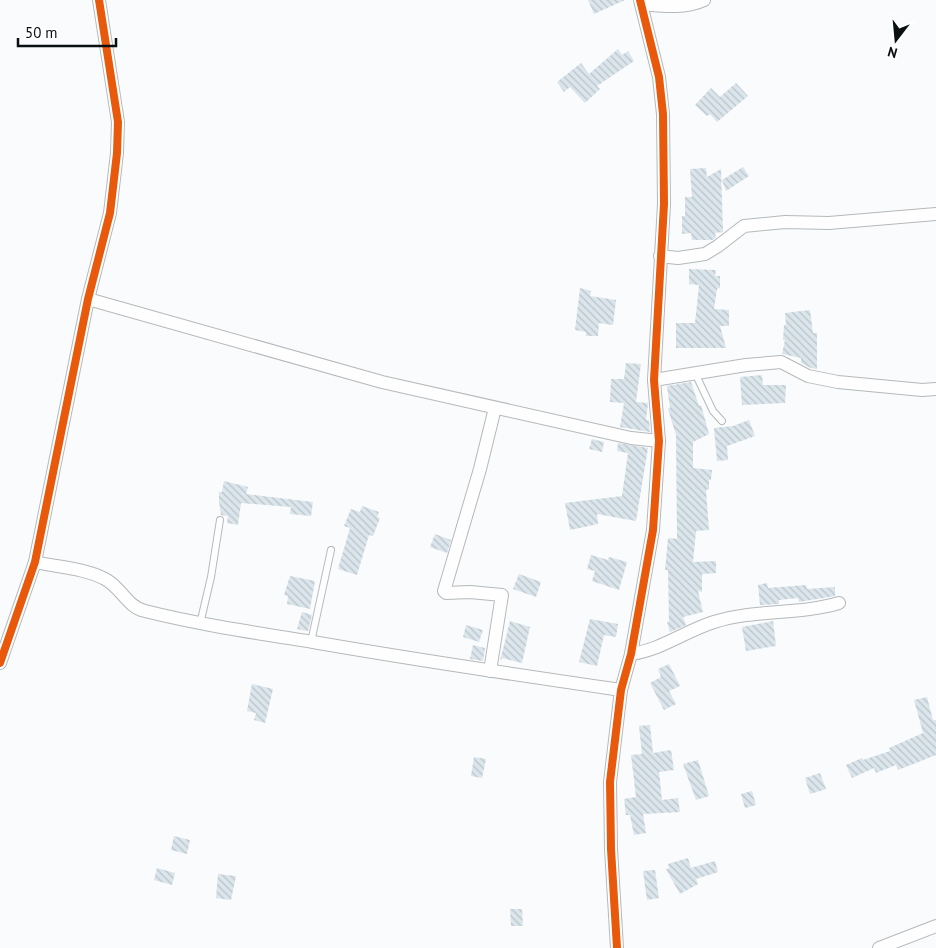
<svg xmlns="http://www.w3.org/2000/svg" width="936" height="948" font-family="'PT Sans',sans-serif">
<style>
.building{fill:url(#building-back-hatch)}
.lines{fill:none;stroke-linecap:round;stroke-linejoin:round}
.lane-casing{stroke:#b5b9bb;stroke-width:8}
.street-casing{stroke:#b5b9bb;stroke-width:14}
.lane{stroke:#fefeff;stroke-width:6}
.street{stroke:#fefeff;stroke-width:12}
.cycleway-casing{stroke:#fff;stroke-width:11}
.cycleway{stroke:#e8590c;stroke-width:8}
</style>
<defs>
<pattern id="building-back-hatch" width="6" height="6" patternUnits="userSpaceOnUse" patternTransform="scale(1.25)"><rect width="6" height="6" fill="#dbe5ec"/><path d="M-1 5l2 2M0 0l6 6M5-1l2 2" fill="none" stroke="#bbc3c9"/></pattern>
</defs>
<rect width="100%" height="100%" fill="#f9fbfc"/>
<g class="building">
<polygon points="588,0 625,0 594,14"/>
<polygon points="618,49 622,55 628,51 634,61 597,86 600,89 585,103 570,87 564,92 557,82 581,63 589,74"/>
<polygon points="736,83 748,96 717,122 710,114 707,116 695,105 711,88 720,97"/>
<polygon points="743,167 749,176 726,191 722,180"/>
<polygon points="706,168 707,177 721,169 723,232 715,233 716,238 712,240 692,240 691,233 682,234 682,216 685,216 685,197 692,197 690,169"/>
<polygon points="689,269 716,270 715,276 720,276 720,288 717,289 714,309 729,310 729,326 720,326 726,348 676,348 676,323 695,323 699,285 689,284"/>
<polygon points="580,288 591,291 590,296 616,300 613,325 599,323 598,336 586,336 586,332 575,330"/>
<polygon points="810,310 813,333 817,333 817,369 811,368 801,363 801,358 782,354 785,340 783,340 784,325 786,325 785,313"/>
<polygon points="626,363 641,364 636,402 648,403 646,420 649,420 650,432 620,427 624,403 610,402 611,379 624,379"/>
<polygon points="762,375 763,385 786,385 785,403 742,405 740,377"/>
<polygon points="691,382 699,406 701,405 709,434 693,442 693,468 712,470 711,480 709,480 709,489 706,490 709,530 696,531 693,562 716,561 716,573 702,574 702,592 698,591 703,612 683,617 686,625 670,632 667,622 669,622 668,570 665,570 668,538 677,539 676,435 668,409 670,408 667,386"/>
<polygon points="749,420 755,436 727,446 728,460 717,461 714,428 733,426"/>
<polygon points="592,439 604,442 602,452 589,449"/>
<polygon points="618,443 648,448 636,521 597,514 598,524 570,530 565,503 622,496 628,453 617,451"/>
<polygon points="224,481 248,487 246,494 313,502 311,516 290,514 291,507 241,503 238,525 227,523 228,516 221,515 219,502 219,492 222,492"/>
<polygon points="362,506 379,512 377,517 380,518 373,536 369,535 357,575 338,569 350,528 344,526 351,509 360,512"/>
<polygon points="435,534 451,540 447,553 430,547"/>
<polygon points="591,555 608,560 609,557 627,562 619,590 592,581 595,571 587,569"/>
<polygon points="519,574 541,582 536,597 513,589"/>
<polygon points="290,576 315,581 310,609 287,604 288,596 284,595"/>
<polygon points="767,583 768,588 806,585 807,589 835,587 835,596 799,602 798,598 779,600 779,604 760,605 758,585"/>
<polygon points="302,612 312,615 308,631 297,629"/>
<polygon points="590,619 618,624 616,637 604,635 597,666 579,662"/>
<polygon points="510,621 530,627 522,663 502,658 500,661"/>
<polygon points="773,621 776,646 746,651 742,627"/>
<polygon points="466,625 483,630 479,642 463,637"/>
<polygon points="473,645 485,648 483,661 470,659"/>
<polygon points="669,664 680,686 669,691 676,704 664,710 650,683 661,677 658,669"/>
<polygon points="252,684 273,689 265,723 254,720 256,713 247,711"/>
<polygon points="927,697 933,720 936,720 936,755 898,770 896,765 876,773 874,768 852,778 846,765 862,758 863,760 890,751 889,748 923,733 914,700"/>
<polygon points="650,725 653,753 671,750 674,770 659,772 662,800 678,798 680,812 643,814 646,833 634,835 630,815 626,815 624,799 636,797 631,755 642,754 639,726"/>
<polygon points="474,757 486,759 482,778 471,776"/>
<polygon points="698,760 709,796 696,800 683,764"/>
<polygon points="820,773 826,789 810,794 805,778"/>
<polygon points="752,791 756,805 745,808 741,794"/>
<polygon points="174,836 190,840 187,854 171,850"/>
<polygon points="688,858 691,868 715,861 718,872 696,879 698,884 680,894 666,869 669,869 668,864"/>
<polygon points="157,868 175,873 172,885 154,880"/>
<polygon points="655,870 659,898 647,900 643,871"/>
<polygon points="218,874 236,876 231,900 216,898"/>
<polygon points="510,909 522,909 523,926 511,926"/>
</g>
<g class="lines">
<defs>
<g id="lane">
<polyline points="695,373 713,411 722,421"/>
<polyline points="200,624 211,577 220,520"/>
<polyline points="311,642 331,550"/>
</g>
<g id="street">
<path d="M641,4C663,6 684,9 704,0"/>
<polyline points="660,256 678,258 705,254 718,246 744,226 785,222 829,223 936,214"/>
<polyline points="88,299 382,382 631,438 659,441"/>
<polyline points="654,380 746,365 781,362 808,376 838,382 922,390 936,389"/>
<path d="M35,562C57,567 84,568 105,579C121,587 127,607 145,611C201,625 257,633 313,642C416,660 518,675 621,690"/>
<path d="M631,654C661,650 685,631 714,622C755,609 799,615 839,603"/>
<polyline points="0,663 35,562 88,299 110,213 117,153 118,122 99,0"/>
<polyline points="490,671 502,595 470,592 446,593 444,591 480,469 495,408"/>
<polyline points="617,948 611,849 610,782 621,690 631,654 653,530 659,441 654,380 664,204 663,114 659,77 640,0"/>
<polyline points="879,948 936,926"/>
</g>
</defs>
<use href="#lane" class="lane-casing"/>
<use href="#street" class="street-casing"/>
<use href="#lane" class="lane"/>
<use href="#street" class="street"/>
<defs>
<g id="cycleway">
<polyline points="0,663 35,562 88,299 110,213 117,153 118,122 99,0"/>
<polyline points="617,948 611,849 610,782 621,690 631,654 653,530 659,441 654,380 664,204 663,114 659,77 640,0"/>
</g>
</defs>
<use href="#cycleway" class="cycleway-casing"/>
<use href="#cycleway" class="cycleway"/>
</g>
<g transform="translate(896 40) rotate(196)" stroke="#ffffff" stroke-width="4" paint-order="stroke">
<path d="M0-4L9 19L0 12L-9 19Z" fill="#0a0f12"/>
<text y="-8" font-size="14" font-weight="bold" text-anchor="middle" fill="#0a0f12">N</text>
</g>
<path d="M18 38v8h98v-8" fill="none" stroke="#0a0f12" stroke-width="2.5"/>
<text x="25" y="38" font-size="15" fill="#0a0f12" stroke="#ffffff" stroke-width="4" paint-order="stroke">50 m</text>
</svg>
